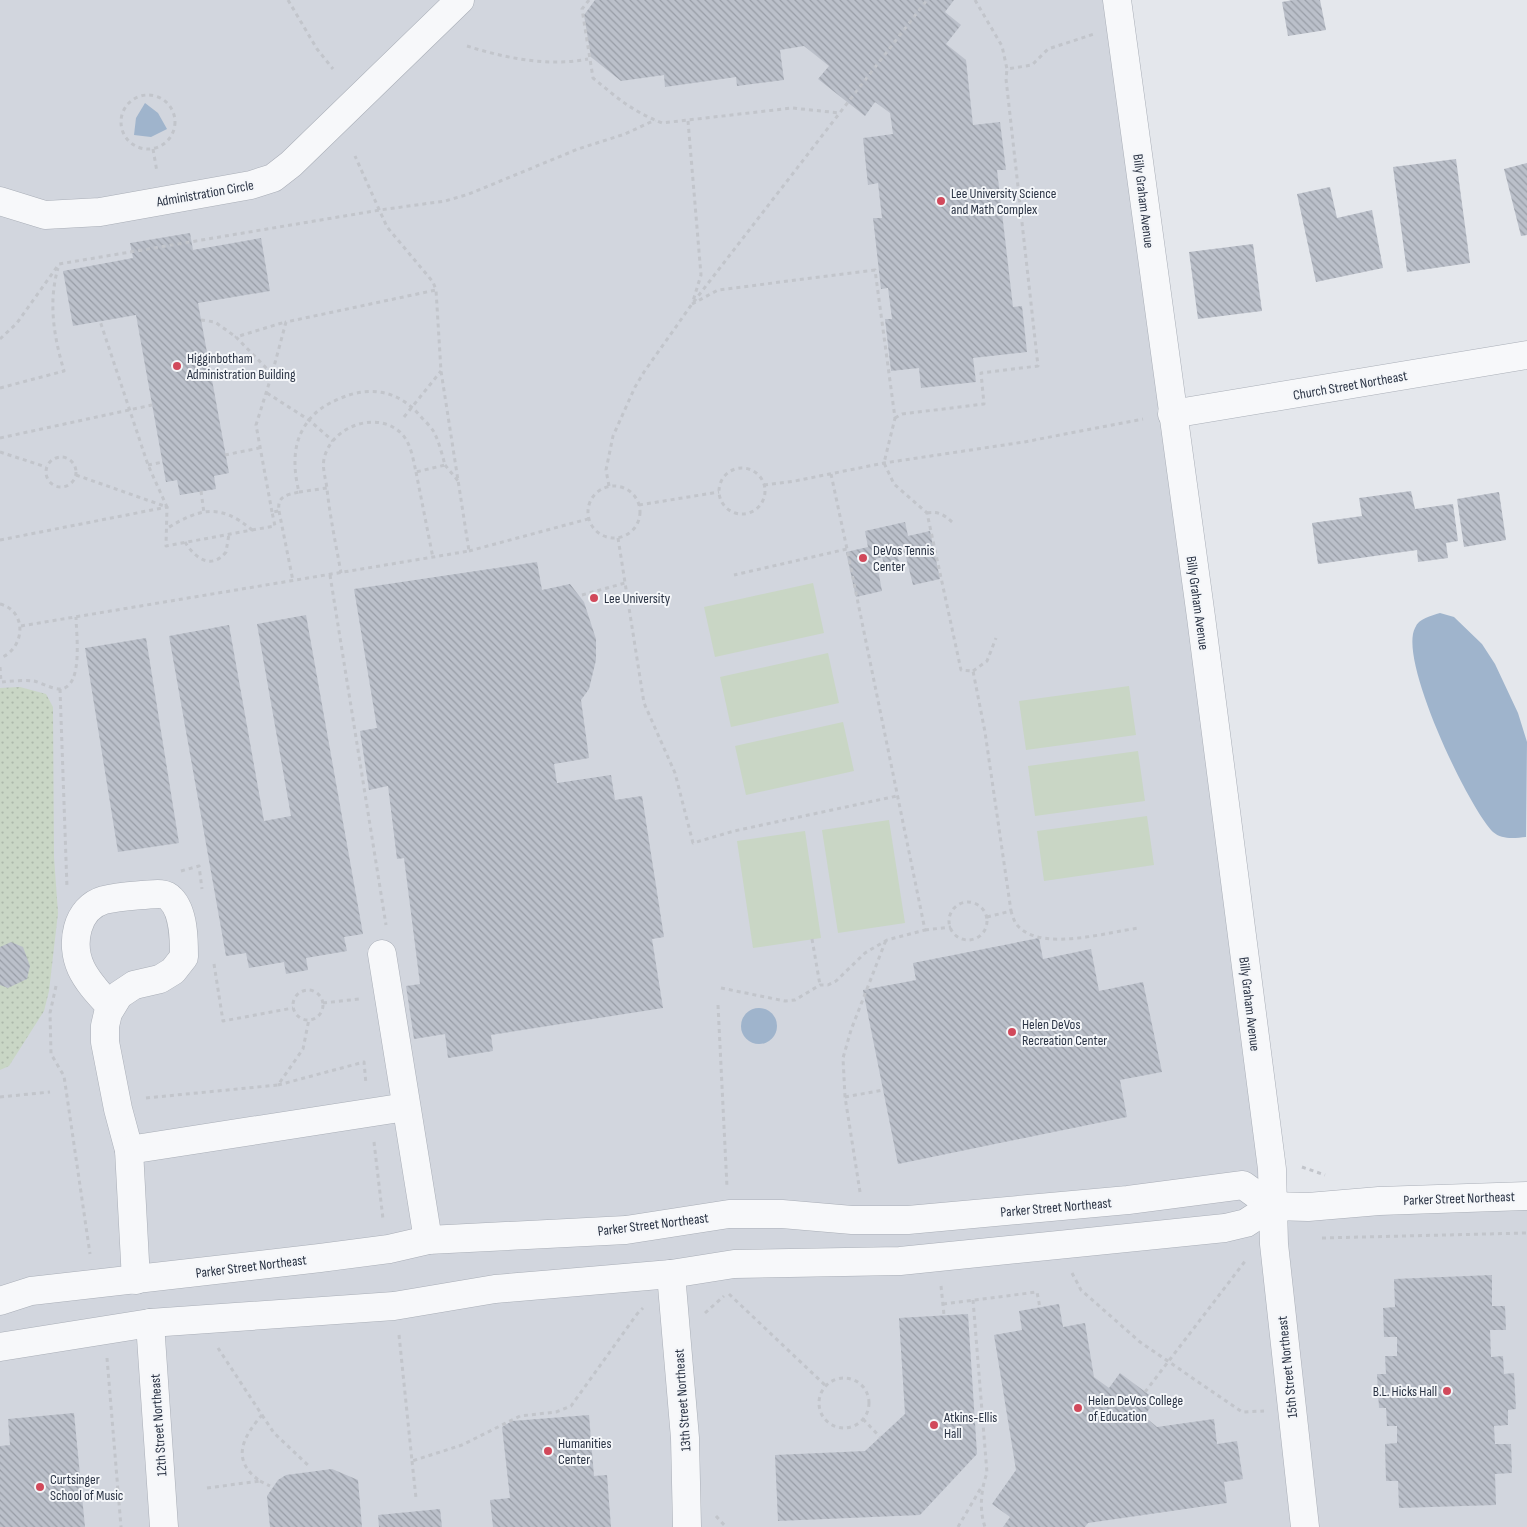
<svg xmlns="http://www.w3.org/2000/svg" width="1527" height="1527" font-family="'Sofia Sans Condensed',sans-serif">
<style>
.built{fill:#d2d6de}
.park{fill:url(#park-dots)}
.pitch{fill:#c9d6c5}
.water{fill:#9fb4cc}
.building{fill:url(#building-back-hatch)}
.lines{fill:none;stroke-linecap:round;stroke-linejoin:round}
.minor-casing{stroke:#a9aeb7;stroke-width:29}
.path{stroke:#c2c5cb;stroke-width:3;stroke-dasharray:4 4;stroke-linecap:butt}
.minor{stroke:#f7f8fa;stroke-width:28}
.poi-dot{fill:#d1495b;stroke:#f4f6f9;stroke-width:2}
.labels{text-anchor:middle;stroke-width:4;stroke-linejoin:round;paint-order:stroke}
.street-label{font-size:14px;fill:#2b3445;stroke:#f4f6f9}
.poi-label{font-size:14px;fill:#2b3445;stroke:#f4f6f9;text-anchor:start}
</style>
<defs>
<pattern id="park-dots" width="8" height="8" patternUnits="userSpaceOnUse" patternTransform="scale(1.25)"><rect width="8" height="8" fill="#c9d6c5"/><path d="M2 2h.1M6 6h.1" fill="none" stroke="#adb8ab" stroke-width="1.8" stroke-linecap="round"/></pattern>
<pattern id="building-back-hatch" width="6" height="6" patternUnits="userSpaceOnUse" patternTransform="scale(1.25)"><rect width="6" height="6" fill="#bbc0ca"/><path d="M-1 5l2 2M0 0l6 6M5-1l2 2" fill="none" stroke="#989da6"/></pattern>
</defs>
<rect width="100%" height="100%" fill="#e4e7ec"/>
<polygon class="built" points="0,0 1104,0 1272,1206 1527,1196 1527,1527 0,1527"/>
<polygon class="park" points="20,687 46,694 53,707 54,857 58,913 49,991 44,1011 9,1066 0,1070 0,688"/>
<g class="pitch">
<polygon points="813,583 824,633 715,657 704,607"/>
<polygon points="828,653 839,703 731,727 720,677"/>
<polygon points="1129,686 1136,735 1026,750 1019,701"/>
<polygon points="843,722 854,771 746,795 735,746"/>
<polygon points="1138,751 1145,801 1035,816 1028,766"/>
<polygon points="1147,816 1154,865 1044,881 1037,831"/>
<polygon points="889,820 905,923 838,933 822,830"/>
<polygon points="805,831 821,938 753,948 737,841"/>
</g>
<g class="water">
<polygon points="145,103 158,113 167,129 151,137 134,135 136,118"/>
<path d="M1440,613L1454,617L1482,644L1495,664L1518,713L1527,742L1526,837C1515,838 1502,840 1493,832C1468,807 1398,660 1415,628C1419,618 1431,616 1440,613Z"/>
<circle cx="759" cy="1026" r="18"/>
</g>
<g class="building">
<polygon points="595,0 954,0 945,12 961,25 946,44 966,60 973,125 1000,122 1006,170 997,170 1013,307 1022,306 1027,352 973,358 976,382 921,388 919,368 891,371 885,319 892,319 888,288 881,289 873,218 882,218 878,183 868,185 863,138 893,134 890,113 875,102 865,116 818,79 829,66 804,46 780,50 784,80 737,86 736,77 665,87 664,75 621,81 591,57 584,15"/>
<polygon points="1293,0 1320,0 1326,30 1288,36 1282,2"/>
<polygon points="1456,159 1470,263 1407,272 1393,167"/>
<polygon points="1527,163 1527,235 1521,236 1504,169"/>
<polygon points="1330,187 1337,218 1372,210 1383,268 1316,282 1297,194"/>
<polygon points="190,233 193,250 261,238 270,291 198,303 229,473 214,476 216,489 180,495 177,480 166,482 136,315 73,326 63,271 133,258 130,243"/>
<polygon points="1253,244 1262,311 1198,319 1189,252"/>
<polygon points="1411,491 1415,509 1453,504 1458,541 1446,543 1448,558 1418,562 1417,550 1318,564 1312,523 1362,516 1359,498"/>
<polygon points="1499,492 1506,540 1464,547 1457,499"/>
<polygon points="905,522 908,536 930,531 940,579 913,585 905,553 897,554 899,561 884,564 882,557 876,559 882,591 856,597 846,552 868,547 865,531"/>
<polygon points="537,562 542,590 570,584 584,602 596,639 596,660 589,689 581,700 589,758 554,764 557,783 611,775 615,800 642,796 664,937 652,939 663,1008 491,1035 493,1051 448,1058 445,1034 414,1039 406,986 420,984 404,858 397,859 388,786 369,790 360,731 377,728 354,589"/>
<polygon points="306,615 363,934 344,937 347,951 306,958 308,970 286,974 284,962 249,968 246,953 226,956 169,636 229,625 264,821 291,816 257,624"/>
<polygon points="146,638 179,843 118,852 85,648"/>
<polygon points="1039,938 1043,959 1091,949 1099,991 1143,982 1162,1072 1120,1080 1127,1117 898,1164 863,990 916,980 913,963"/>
<polygon points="11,942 23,947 30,966 27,979 8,988 0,985 0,947"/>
<polygon points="1492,1275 1492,1306 1505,1306 1506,1330 1490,1330 1491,1357 1503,1356 1504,1374 1514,1373 1516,1409 1508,1410 1508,1425 1494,1426 1495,1444 1511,1444 1512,1473 1495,1474 1496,1505 1399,1508 1398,1481 1386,1481 1385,1444 1397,1443 1397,1426 1387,1426 1386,1408 1379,1408 1377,1374 1386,1374 1385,1356 1397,1356 1397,1337 1384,1337 1383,1308 1395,1307 1394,1279"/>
<polygon points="1059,1304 1063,1327 1085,1323 1094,1377 1109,1388 1120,1373 1156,1400 1144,1416 1157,1427 1214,1419 1217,1444 1237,1441 1243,1479 1224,1482 1227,1503 1088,1523 1085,1527 1003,1527 1010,1517 992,1504 1016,1470 994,1335 1022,1330 1019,1311"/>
<polygon points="968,1314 977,1454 920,1515 778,1521 775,1455 865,1451 905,1414 899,1318"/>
<polygon points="74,1413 85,1527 0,1527 0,1446 10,1445 8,1419"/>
<polygon points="589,1415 594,1476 607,1475 611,1527 493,1527 490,1500 510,1498 502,1427 512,1421"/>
<polygon points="332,1469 358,1480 362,1527 270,1527 267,1496 278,1480 286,1475"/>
<polygon points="440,1509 442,1527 379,1527 378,1515"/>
</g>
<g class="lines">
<defs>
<g id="minor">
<polyline points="1117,0 1201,617 1272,1169 1274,1244 1305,1527"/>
<polyline points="0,201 45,215 100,212 251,185 273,178 291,164 460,0"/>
<polyline points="1172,414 1527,355"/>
<polyline points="382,954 428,1240"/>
<path d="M111,1007C100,995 88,983 81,968C70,944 76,908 104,900C116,897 130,896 142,895C151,895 164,891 171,899C184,912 184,940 184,957L173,971L160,979L134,985L119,995L108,1013L105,1026V1042L118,1109L129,1150L136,1280"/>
<polyline points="129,1150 406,1107"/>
<polyline points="671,1274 685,1438 687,1527"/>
<polyline points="0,1301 31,1291 320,1258 389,1249 428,1240 626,1230 729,1214 782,1214 852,1220 908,1220 1128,1200 1243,1185 1272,1206 1308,1207 1379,1201 1527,1196"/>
<polyline points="150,1323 164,1527"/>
<polyline points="0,1347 150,1323 394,1306 495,1289 671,1274 734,1264 900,1261 1225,1228 1246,1223 1272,1206"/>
</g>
</defs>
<use href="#minor" class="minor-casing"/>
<g class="path">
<polyline points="288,0 317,49 333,69"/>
<path d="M589,0L582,9L593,78C619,99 630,110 662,123L792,108L840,113"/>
<polyline points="975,0 1002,46 1007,69 1032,65 1048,49 1094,34"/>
<path d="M467,46C505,58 548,67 588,59"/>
<circle cx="148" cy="122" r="27"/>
<polyline points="688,121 701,275 693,301"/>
<polyline points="153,149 157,172"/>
<polyline points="692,304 718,290 875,270 895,418 884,463 894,484 927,513 961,670 973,671 985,732 1011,911"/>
<polyline points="201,320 215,322 236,337"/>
<polyline points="0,339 17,323 59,264 380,210 445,201 469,194 578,149 625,134 655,120"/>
<polyline points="272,374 236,337 285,322"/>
<path d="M0,388L64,371C54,337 48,303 58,268"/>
<polyline points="267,393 309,420 333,441"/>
<polyline points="404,417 441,371"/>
<polyline points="895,418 902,414 984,404 981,373 1038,366 1006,79 1007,69"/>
<polyline points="0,438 152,405"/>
<polyline points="0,452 46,467"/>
<polyline points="225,455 259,448"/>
<circle cx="61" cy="472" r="15"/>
<polyline points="148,465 163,462"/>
<polyline points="445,465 459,482"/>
<circle cx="742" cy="491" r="23"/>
<polyline points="416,472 433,558"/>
<polyline points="831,474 847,549"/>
<polyline points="76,475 167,507 148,465 100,321"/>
<polyline points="764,485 795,481 884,463 1024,442 1143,419"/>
<polyline points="609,486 606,470 613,436 635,387 644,372 692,304 927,0"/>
<circle cx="614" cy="512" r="26"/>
<polyline points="201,491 204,513"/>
<polyline points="299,492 327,488"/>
<polyline points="639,505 719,492"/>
<polyline points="279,511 293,581"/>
<polyline points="272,512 256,425 272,374 286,322 436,290 433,282 387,227 355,156"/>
<path d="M927,513C939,511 944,515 952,522"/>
<path d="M252,530L275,526L272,512L279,511C277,496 286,495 299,492C294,472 292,448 303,429C312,413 324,405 341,398C372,385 400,391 422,418C426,422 431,427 434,432C439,442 442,454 445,465L416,472C413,459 411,443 401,433C377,410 331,426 324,459C322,469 326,479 327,489C330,517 336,545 341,573"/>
<polyline points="618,538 644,703 675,773 693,843 734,831 897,796"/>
<path d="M0,540L167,507L166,546L252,530C220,503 200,508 166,529"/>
<path d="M185,542C194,557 211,571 226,552L229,534"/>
<polyline points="469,551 588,519"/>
<polyline points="330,575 386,925"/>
<polyline points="582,595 625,583"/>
<path d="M0,604C28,611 25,649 0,658"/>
<polyline points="21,626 469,551 441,371 436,290"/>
<polyline points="0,667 1,682"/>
<polyline points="973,671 987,661 996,638"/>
<path d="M2,682C12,681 24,680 34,681C42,683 52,689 60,689C84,688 76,632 76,617"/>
<polyline points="60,689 67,888"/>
<polyline points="181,871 199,866 202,889"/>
<circle cx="968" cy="921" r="19"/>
<path d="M987,917L1011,911C1013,918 1015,924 1020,928C1045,951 1108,932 1139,928"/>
<polyline points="925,930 951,927"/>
<polyline points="812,939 820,985"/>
<polyline points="214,964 223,1021 293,1008"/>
<polyline points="56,986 50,1013 51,1054 64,1076 90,1254"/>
<polyline points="721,988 785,1001 795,1000 820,985 828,985 836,981 865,953 887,940 925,930 847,549 734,575"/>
<circle cx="308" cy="1005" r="15"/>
<polyline points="323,1003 359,999"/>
<polyline points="718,1005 727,1187"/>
<polyline points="278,1085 364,1062 366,1084"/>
<polyline points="0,1097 50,1092"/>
<polyline points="845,1097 883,1090"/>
<polyline points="146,1098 278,1085 303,1049 309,1019"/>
<polyline points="374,1142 383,1219"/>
<polyline points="1302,1167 1325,1175"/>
<polyline points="860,1192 845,1097 843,1058 851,1030 886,940"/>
<polyline points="1322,1238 1527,1233"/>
<polyline points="1072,1273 1081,1290 1140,1342 1242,1412 1264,1411"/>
<polyline points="941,1286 944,1315"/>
<polyline points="729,1294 826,1386"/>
<path d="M973,1300L987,1473C981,1489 979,1510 985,1527"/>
<polyline points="943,1304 1037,1292 1040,1308"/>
<polyline points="705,1313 724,1296"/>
<polyline points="399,1335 412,1461 462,1445 520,1416 556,1412 571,1406 637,1314 643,1308"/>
<polyline points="107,1358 121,1527"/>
<circle cx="844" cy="1403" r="25"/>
<polyline points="1145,1392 1246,1260"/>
<polyline points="262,1415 274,1433 309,1466"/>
<polyline points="863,1419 880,1437"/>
<polyline points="412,1461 416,1498"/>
<polyline points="260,1481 270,1486"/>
<path d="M207,1488L260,1481C230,1460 243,1437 262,1415L218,1348"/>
<polyline points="716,1516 726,1527"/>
<polyline points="958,1527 982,1486"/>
</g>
<use href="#minor" class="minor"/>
</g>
<g class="poi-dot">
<circle cx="941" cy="201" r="5"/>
<circle cx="177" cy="366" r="5"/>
<circle cx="863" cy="558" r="5"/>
<circle cx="594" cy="598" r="5"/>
<circle cx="1012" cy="1032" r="5"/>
<circle cx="1447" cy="1391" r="5"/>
<circle cx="1078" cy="1408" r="5"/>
<circle cx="934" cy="1425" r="5"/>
<circle cx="548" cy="1451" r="5"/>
<circle cx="40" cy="1487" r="5"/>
</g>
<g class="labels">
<g class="street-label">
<text transform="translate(205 193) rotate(-10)" y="5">Administration Circle</text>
<text transform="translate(1144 201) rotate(83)" y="5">Billy Graham Avenue</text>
<text transform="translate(1350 385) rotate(-10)" y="5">Church Street Northeast</text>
<text transform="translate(1198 603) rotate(82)" y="5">Billy Graham Avenue</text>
<text transform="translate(1250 1004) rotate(83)" y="5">Billy Graham Avenue</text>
<text transform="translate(1459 1198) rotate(-2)" y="5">Parker Street Northeast</text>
<text transform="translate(1056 1207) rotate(-5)" y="5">Parker Street Northeast</text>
<text transform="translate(653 1224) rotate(-7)" y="5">Parker Street Northeast</text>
<text transform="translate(251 1266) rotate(-7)" y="5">Parker Street Northeast</text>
<text transform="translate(1287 1367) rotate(-96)" y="5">15th Street Northeast</text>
<text transform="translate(682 1400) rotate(-94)" y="5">13th Street Northeast</text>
<text transform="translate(158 1425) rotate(-94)" y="5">12th Street Northeast</text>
</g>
<g class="poi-label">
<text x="951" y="198">Lee University Science<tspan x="951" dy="16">and Math Complex</tspan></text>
<text x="187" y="363">Higginbotham<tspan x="187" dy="16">Administration Building</tspan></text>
<text x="873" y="555">DeVos Tennis<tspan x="873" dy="16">Center</tspan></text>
<text x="604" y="603">Lee University</text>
<text x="1022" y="1029">Helen DeVos<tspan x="1022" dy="16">Recreation Center</tspan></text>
<text x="1437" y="1396" text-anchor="end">B.L. Hicks Hall</text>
<text x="1088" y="1405">Helen DeVos College<tspan x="1088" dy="16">of Education</tspan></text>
<text x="944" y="1422">Atkins-Ellis<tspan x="944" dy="16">Hall</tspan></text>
<text x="558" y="1448">Humanities<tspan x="558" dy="16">Center</tspan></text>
<text x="50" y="1484">Curtsinger<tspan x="50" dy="16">School of Music</tspan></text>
</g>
</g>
</svg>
